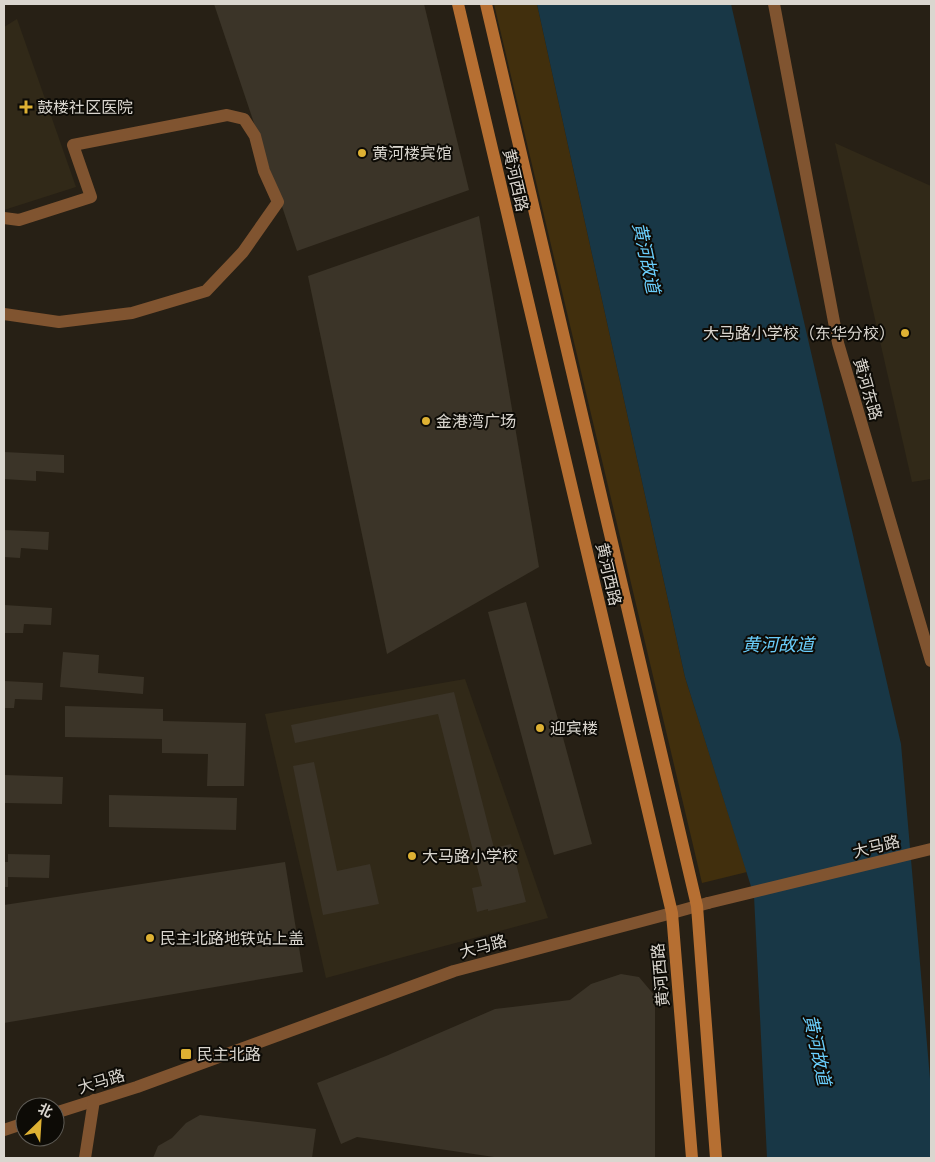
<svg xmlns="http://www.w3.org/2000/svg" width="935" height="1162" font-family="Arial,'Noto Sans SC',sans-serif">
<style>
.built{fill:#312918}
.green{fill:#412f0d}
.water{fill:#183746}
.building{fill:#3b3428}
.lines{fill:none;stroke-linecap:round;stroke-linejoin:round}
.minor{stroke:#805430;stroke-width:12}
.tertiary{stroke:#805430;stroke-width:12}
.secondary{stroke:#b66f32;stroke-width:12}
.poi-dot{fill:#deb133;stroke:#0d0b06;stroke-width:2}
.labels{text-anchor:middle;stroke-width:4;stroke-linejoin:round;paint-order:stroke}
.poi-label{font-size:16px;fill:#dad6cf;stroke:#0d0b06;text-anchor:start}
.street-label{font-size:16px;fill:#dad6cf;stroke:#0d0b06}
.water-label{font-size:18px;font-style:italic;fill:#6acefc;stroke:#0d0b06}
</style>
<rect width="100%" height="100%" fill="#272015"/>
<g class="built">
<polygon points="17,19 76,187 4,210 4,27"/>
<polygon points="835,143 931,186 931,479 912,482"/>
<polygon points="465,679 548,918 326,978 265,714"/>
</g>
<polygon class="green" points="494,4 537,4 685,677 747,872 702,883"/>
<polygon class="water" points="537,4 731,4 901,744 931,1090 931,1158 767,1158 754,896 685,677"/>
<g class="building">
<polygon points="214,4 424,4 469,190 297,251"/>
<polygon points="479,216 539,567 387,654 308,276"/>
<polygon points="4,452 64,455 64,473 36,471 36,481 4,479"/>
<polygon points="4,530 49,532 48,550 21,548 20,558 4,557"/>
<polygon points="526,602 592,844 554,855 488,612"/>
<polygon points="4,605 52,608 51,625 24,624 23,633 4,633"/>
<polygon points="63,652 99,655 98,673 144,677 143,694 60,687"/>
<polygon points="4,681 43,683 42,700 15,699 14,708 4,708"/>
<polygon points="454,692 494,848 511,844 526,902 488,911 488,909 477,912 472,888 482,886 438,714 295,743 291,725"/>
<polygon points="65,706 163,709 163,721 246,723 244,786 207,786 208,754 162,753 162,739 65,737"/>
<polygon points="314,762 337,871 370,864 379,904 323,915 293,766"/>
<polygon points="4,775 63,777 62,804 4,803"/>
<polygon points="109,795 237,798 236,830 109,827"/>
<polygon points="8,854 50,855 49,878 8,877 8,887 4,887 4,862 8,862"/>
<polygon points="285,862 303,972 4,1023 4,905"/>
<polygon points="621,974 639,977 655,996 655,1158 501,1158 357,1137 341,1144 317,1083 386,1056 495,1009 570,1000 591,984"/>
<polygon points="200,1115 316,1129 312,1158 153,1158 158,1146 172,1138 186,1123"/>
</g>
<g class="lines">
<g class="minor">
<polyline points="4,218 19,220 91,197 73,145 227,115 244,119 255,136 264,171 278,202 243,252 206,291 132,313 59,322 4,314"/>
<polyline points="708,903 931,849"/>
<polyline points="55,1113 137,1087 454,971 672,913"/>
<polyline points="4,1130 25,1123"/>
</g>
<g class="tertiary">
<polyline points="774,4 838,343 931,661"/>
<polyline points="672,913 708,903"/>
<polyline points="85,1158 94,1100"/>
</g>
<g class="secondary">
<polyline points="458,4 672,913 692,1158"/>
<polyline points="486,4 697,906 716,1158"/>
</g>
</g>
<g class="poi-dot">
<path d="M23.5 99.5h5v5h5v5h-5v5h-5v-5h-5v-5h5z"/>
<circle cx="362" cy="153" r="5"/>
<circle cx="905" cy="333" r="5"/>
<circle cx="426" cy="421" r="5"/>
<circle cx="540" cy="728" r="5"/>
<circle cx="412" cy="856" r="5"/>
<circle cx="150" cy="938" r="5"/>
<rect x="180" y="1048" width="12" height="12" rx="2.5"/>
</g>
<g class="labels">
<g class="poi-label">
<text x="37" y="113">鼓楼社区医院</text>
<text x="372" y="159">黄河楼宾馆</text>
<text x="895" y="339" text-anchor="end">大马路小学校（东华分校）</text>
<text x="436" y="427">金港湾广场</text>
<text x="550" y="734">迎宾楼</text>
<text x="422" y="862">大马路小学校</text>
<text x="160" y="944">民主北路地铁站上盖</text>
<text x="197" y="1060">民主北路</text>
</g>
<g class="street-label">
<text transform="translate(516 180) rotate(77)" y="6">黄河西路</text>
<text transform="translate(868 389) rotate(74)" y="6">黄河东路</text>
<text transform="translate(609 574) rotate(77)" y="6">黄河西路</text>
<text transform="translate(876 846) rotate(-14)" y="6">大马路</text>
<text transform="translate(483 946) rotate(-15)" y="6">大马路</text>
<text transform="translate(660 975) rotate(-95)" y="6">黄河西路</text>
<text transform="translate(101 1081) rotate(-17)" y="6">大马路</text>
</g>
<g class="water-label">
<text transform="translate(646 258) rotate(78)" y="6">黄河故道</text>
<text x="778" y="651">黄河故道</text>
<text transform="translate(817 1050) rotate(78)" y="6">黄河故道</text>
</g>
</g>
<rect width="935" height="1162" fill="none" stroke="#dad6cf" stroke-width="10"/>
<g transform="translate(40 1122) rotate(25)"><circle r="24" fill="#0d0b06" stroke="#5f5c56"/>
<path d="M0-4L9 19L0 12L-9 19Z" fill="#deb133"/>
<text y="-8" font-size="14" font-weight="bold" text-anchor="middle" fill="#dad6cf">北</text>
</g>
</svg>
